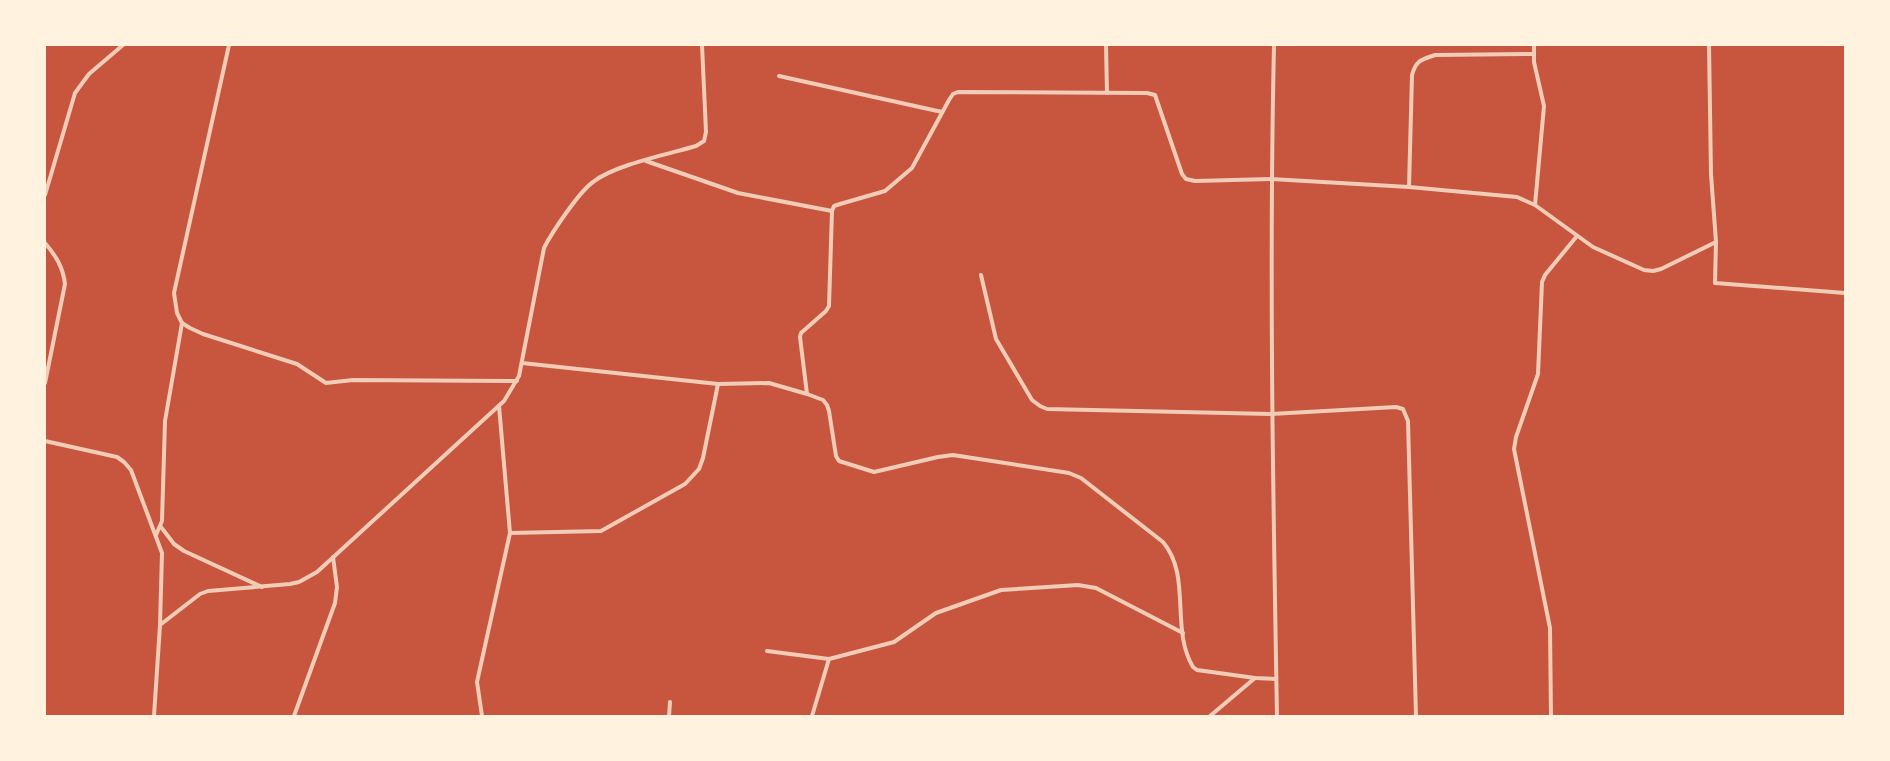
<svg xmlns="http://www.w3.org/2000/svg" width="1890" height="761" font-family="'Work Sans',sans-serif">
<style>
.lines{fill:none;stroke-linecap:round;stroke-linejoin:round}
.minor{stroke:#f1ccb7;stroke-width:4}
</style>
<rect width="100%" height="100%" fill="#c8553d"/>
<g class="lines">
<g class="minor">
<polyline points="229,45 174,293 177,313 182,323 190,328 203,334 297,364 326,383 353,380 517,381"/>
<polyline points="1106,45 1107,93"/>
<path d="M1274,45C1269,269 1273,492 1277,716"/>
<polyline points="1534,45 1534,62 1544,106 1535,205"/>
<polyline points="1709,45 1711,174 1716,242 1715,283 1845,293"/>
<polyline points="779,76 942,112"/>
<polyline points="646,161 738,193 832,211"/>
<path d="M1409,187L1412,75C1416,60 1421,60 1435,55L1533,54"/>
<polyline points="45,195 75,93 89,74 123,45"/>
<path d="M45,243C56,256 63,267 65,284L45,383"/>
<polyline points="981,275 996,339 1032,400 1040,406 1047,409 1271,414 1396,407 1403,409 1408,421 1416,716"/>
<polyline points="522,363 718,384"/>
<polyline points="807,394 800,337 801,333 826,311 829,306 832,211 834,206 840,204 885,191 912,168 949,100 953,94 958,92 1147,93 1155,95 1182,174 1186,179 1195,181 1271,179 1409,187 1517,197 1535,205 1593,247 1644,270 1653,271 1661,269 1716,242"/>
<polyline points="45,441 117,457 124,462 131,470 162,553 160,625 154,716"/>
<polyline points="161,527 174,544 184,551 262,587"/>
<path d="M510,533L601,531L685,484L699,469L703,458L718,384L769,383L807,394L823,400L827,405L829,411L836,456L839,461L874,472L938,457L953,455L1069,473L1081,478L1163,542C1192,576 1170,629 1193,667L1197,670L1255,678L1276,679"/>
<polyline points="156,535 162,521 165,421 182,323"/>
<path d="M160,625L200,594L208,591L290,584L299,582L317,572L504,401L519,376L544,248C552,232 579,192 593,182C614,165 669,154 696,146L704,141L706,132L702,45"/>
<polyline points="767,651 829,659 894,642 936,613 1001,590 1078,585 1096,588 1183,633"/>
<polyline points="294,716 335,603 337,587 333,557"/>
<polyline points="482,716 477,682 510,533 499,406"/>
<polyline points="669,716 670,702"/>
<polyline points="812,716 829,659"/>
<polyline points="1210,716 1255,678"/>
<polyline points="1551,716 1550,628 1514,449 1516,437 1538,374 1542,282 1545,275 1577,236"/>
</g>
</g>
<rect width="1890" height="761" fill="none" stroke="#fff3e0" stroke-width="92"/>
</svg>
